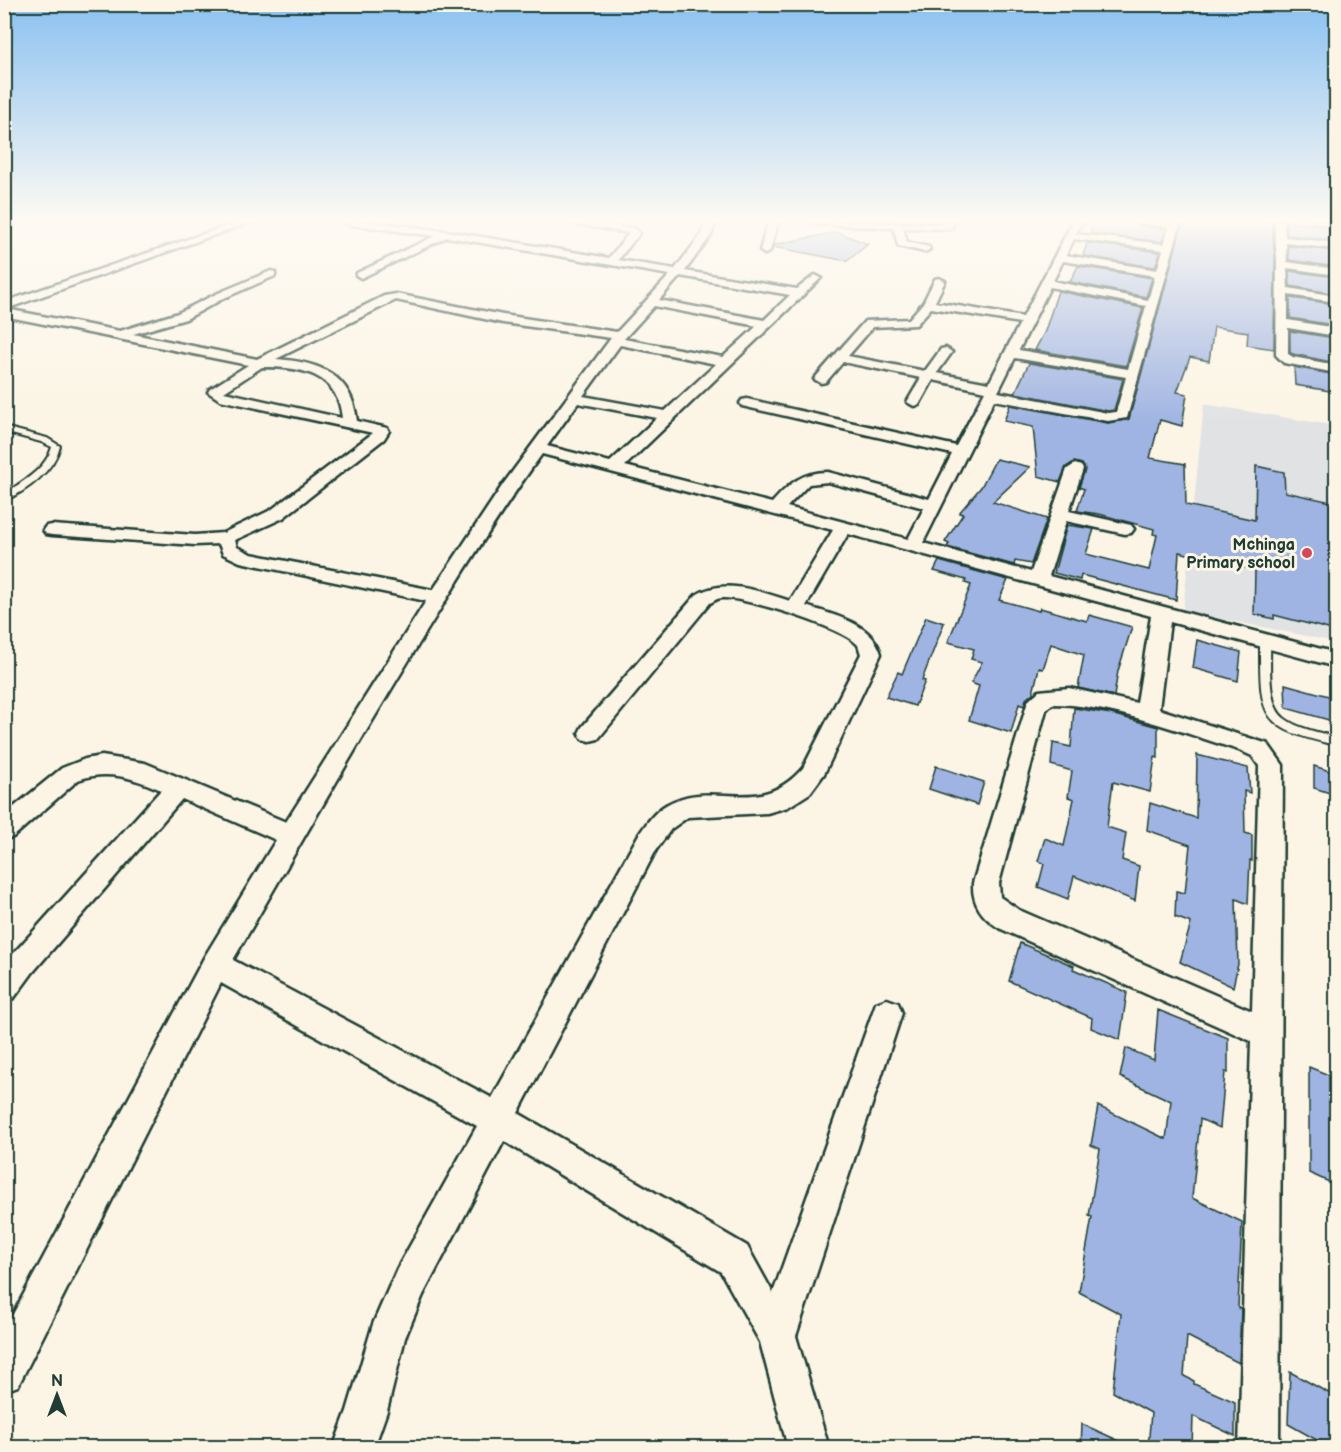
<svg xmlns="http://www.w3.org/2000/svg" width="1341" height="1452" font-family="'Balsamiq Sans',sans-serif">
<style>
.built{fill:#e0e2e4}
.building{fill:#9fb4e2;stroke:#1f3d34;stroke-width:1.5}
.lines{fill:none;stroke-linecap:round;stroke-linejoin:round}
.lane-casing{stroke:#1f3d34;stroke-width:4}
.street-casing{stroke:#1f3d34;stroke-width:5}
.lane{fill:#fcf5e5;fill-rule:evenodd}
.street{fill:#fcf5e5;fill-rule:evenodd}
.poi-dot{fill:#d1495b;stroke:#fcf5e5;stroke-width:2}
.labels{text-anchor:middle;stroke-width:6;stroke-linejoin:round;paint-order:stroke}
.poi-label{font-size:16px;font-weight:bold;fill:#1f3d34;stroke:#fcf5e5;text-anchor:end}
</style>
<rect width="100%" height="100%" fill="#fcf5e5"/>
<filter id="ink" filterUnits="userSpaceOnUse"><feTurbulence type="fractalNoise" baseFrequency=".0167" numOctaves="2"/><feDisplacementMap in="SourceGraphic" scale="12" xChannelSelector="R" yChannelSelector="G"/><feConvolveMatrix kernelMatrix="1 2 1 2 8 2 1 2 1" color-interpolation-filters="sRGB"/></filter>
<g filter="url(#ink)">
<polygon class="built" points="1204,404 1336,426 1336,642 1183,611"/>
<g class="building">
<polygon points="1093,221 1127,221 1142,226 1166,229 1162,242 1090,233"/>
<polygon points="1183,221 1272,221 1275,259 1274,349 1247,345 1248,332 1214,327 1209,361 1190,357 1177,392 1187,394 1182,426 1160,420 1150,458 1185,464 1186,505 1255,520 1256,466 1284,472 1285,492 1336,503 1336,631 1274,615 1274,619 1254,614 1255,570 1179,552 1176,600 1081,575 1080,580 1054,573 1067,525 1094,529 1086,554 1149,570 1157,535 1153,534 1154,529 1099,514 1077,511 1084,489 1079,487 1085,470 1082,464 1074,462 1066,467 1060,482 1038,476 1033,427 1004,421 1010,405 1108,423 1129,419"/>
<polygon points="1286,221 1336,228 1336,241 1287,235"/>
<polygon points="837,232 868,244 847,261 773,247 774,245"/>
<polygon points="1087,243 1160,252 1155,267 1083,256"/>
<polygon points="1288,246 1336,251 1336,267 1289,260"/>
<polygon points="1078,266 1152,278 1146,297 1070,282"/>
<polygon points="1289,271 1336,277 1336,294 1290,286"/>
<polygon points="1058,291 1143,308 1126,366 1035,350 1045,331"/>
<polygon points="1290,298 1336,304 1336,308 1331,308 1333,325 1290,318"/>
<polygon points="1290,331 1334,338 1336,363 1293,354 1290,352"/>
<polygon points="1029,363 1123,379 1114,410 1108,411 1015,393"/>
<polygon points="1294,367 1336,375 1336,392 1295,385"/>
<polygon points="996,459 1030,467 993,502 1047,519 1031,564 1015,561 1014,565 947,547 949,544 945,542 963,514 959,513 981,487"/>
<polygon points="939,561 1008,580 999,600 1039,611 1040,608 1087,621 1089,615 1132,627 1118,671 1114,696 1078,688 1084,655 1051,644 1043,669 1039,668 1033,693 1026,699 1024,706 1019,704 1011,733 969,720 979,686 971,683 982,662 971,659 974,649 948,642 971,585 965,583 966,580 934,571"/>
<polygon points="926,617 944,623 922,680 925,681 915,706 886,697 898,672 902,674"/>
<polygon points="1197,640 1241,652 1238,681 1193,668"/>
<polygon points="1285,684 1336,698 1336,722 1286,708"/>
<polygon points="1074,708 1111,714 1158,727 1158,758 1155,757 1150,792 1113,782 1107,827 1126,833 1122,860 1139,866 1135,901 1074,876 1068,899 1038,887 1044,864 1038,861 1045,838 1064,846 1074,799 1068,797 1072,771 1051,765 1053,743 1071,747"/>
<polygon points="1197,755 1248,768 1250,793 1244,791 1245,833 1252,835 1252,861 1250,860 1248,904 1236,899 1238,964 1233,987 1180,962 1191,923 1175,917 1176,891 1185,893 1190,845 1147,830 1150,803 1196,818"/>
<polygon points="936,766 984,782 977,805 929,789"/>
<polygon points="1314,766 1336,773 1336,795 1314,788"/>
<polygon points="1020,943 1074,966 1073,969 1127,992 1120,1040 1091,1028 1092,1018 1009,981"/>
<polygon points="1158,1010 1228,1038 1228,1073 1225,1072 1220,1128 1200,1119 1192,1198 1242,1222 1238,1308 1241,1309 1239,1363 1187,1336 1184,1376 1194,1381 1194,1384 1235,1402 1235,1436 1193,1416 1192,1448 1148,1448 1151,1413 1113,1392 1121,1314 1079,1292 1092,1217 1089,1216 1100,1149 1091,1145 1098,1106 1166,1139 1171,1101 1120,1077 1126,1048 1154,1060"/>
<polygon points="1309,1067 1336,1078 1336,1185 1309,1173"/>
<polygon points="1290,1372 1336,1397 1336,1448 1331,1448 1288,1424"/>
<polygon points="1082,1424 1135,1448 1081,1448"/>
</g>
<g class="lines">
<defs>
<g id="lane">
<path d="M4,427L47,438L60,446C54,471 27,491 4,501V494C23,481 45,470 52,447L41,442L4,432Z"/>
<path d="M1265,637L1270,641C1271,661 1266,704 1284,718C1298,729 1319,732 1336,737V745C1258,728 1260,716 1260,641Z"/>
</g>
<g id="street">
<path d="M241,221H254L6,309L120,331L178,313L216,294L271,271L275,272V276L224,298L186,319L133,334L257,359L384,296L396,294L503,315L617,332L670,275L447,237L361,278L356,275L357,273L435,236L346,224L341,221H366L446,231L609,258L629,233L575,224L570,221H590L636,229L639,234L618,260L675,269L701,235L706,221H716L711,235L685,271L797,289L815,275L821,278L625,466L772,503C789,484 801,472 828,472L929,499L952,454L742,406L740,403L742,400L747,399L956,446L985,391L933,380L919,405L914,406L907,402L921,378L843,362L826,382L821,383L814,379L865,321L909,319L923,303L935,279L939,278L945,281L935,302L1023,317L1073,221H1083L1076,234L1164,244L1169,227L1142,224L1137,221H1181L1127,418L1108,421L994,400L923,543L1031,572L1067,469L1075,464L1081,466L1083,469L1069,511L1131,525L1134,529L1131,533L1125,534L1066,521L1049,576L1336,653V667L1170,622L1159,709L1268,744L1283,765L1279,1448H1239L1251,1041L999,928C982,917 972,904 973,883L1028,701L1039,691L1069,688L1137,703L1151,616L848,534L806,606C833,615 873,623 881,654L824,774L810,793L788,807L767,813L688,817L671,829L656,850L518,1113L747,1246L773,1293L876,1003L887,999L898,1003L902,1013L796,1336L829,1448H788L760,1342L721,1272L504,1141L423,1295L405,1338L387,1411L374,1448H333L347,1411L373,1324L397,1269L477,1126L221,983L18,1386L4,1391V1331L205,956L276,840L182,799L33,972L14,998L4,1002V964L161,790C134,778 107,769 78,780L13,837L4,840V815L62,768L85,759L102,756L145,763L286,822L426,601L240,562L223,554L219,544L195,545L52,535L46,534L43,530L46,526L52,525L195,535L223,533L271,510L373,433L220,400L208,392L210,389L248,365L4,316V302ZM1074,239L1163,250L1157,270L1066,255ZM1063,261L1155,276L1148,300L1053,281ZM680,276L790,295L764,320L659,300ZM1050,287L1146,306L1128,369L1019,350ZM396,300L503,323L611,338L504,483L433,590L251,554L237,547L235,540L283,518L384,439L389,431L387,428L357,421C352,374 319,362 276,359ZM654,306L757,326L723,357L624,339ZM931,308L1020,323L989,383L937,373L952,352L946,348L941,349L925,371L848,356L873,327L916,325ZM620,345L716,364L665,411L583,396ZM1015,358L1126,377L1116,412L1108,413L998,392ZM262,367C300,367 338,372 342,418L224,392ZM578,403L657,418L610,462L547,446ZM542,454L833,530L790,601C761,592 725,577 696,595L582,727L579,733L582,739L590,741L598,739L710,603C714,601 717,598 723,598C744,597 845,628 858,645C859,647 860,652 861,654L803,768C758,820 713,777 666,805C654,812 646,824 638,836L492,1098L233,960C304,837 374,715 449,595C479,547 509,499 542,454ZM828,482L924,508L908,539L787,507L809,484ZM1052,704C1109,704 1184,733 1239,750L1252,756L1259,766L1252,1011L1019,910L1000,897L999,883L1046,710Z"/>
<polygon points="768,221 778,221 770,251 765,254 760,251"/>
<polygon points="812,221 939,224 945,224 945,221 955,221 952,228 949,229 903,228 907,242 929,247 930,249 925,252 898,246 894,228 817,224"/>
<polygon points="1274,221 1284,221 1285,237 1336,243 1336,249 1286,243 1287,262 1336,269 1336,275 1287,268 1288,288 1336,296 1336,302 1288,295 1288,320 1336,328 1336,336 1288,328 1288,354 1293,357 1336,365 1336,373 1284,363 1276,355 1277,259"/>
<polygon points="1314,221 1336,221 1336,226 1319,224"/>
</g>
</defs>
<use href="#lane" class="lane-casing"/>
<use href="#street" class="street-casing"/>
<use href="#lane" class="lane"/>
<use href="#street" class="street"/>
</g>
</g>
<linearGradient id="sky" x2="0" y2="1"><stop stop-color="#8bc1f1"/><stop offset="0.52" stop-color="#fefaf3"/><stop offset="1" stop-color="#fefaf3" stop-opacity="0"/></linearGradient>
<rect width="1341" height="424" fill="url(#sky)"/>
<circle class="poi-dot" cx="1307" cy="553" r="6"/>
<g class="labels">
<g class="poi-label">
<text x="1295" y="550">Mchinga<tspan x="1295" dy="18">Primary school</tspan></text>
</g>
</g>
<rect width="1341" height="1452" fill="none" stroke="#fcf5e5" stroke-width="24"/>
<rect x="12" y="12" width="1317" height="1428" fill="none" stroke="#1f3d34" stroke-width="2" filter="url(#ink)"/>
<g transform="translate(57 1395)" stroke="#fcf5e5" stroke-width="4.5" paint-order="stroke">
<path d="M0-4.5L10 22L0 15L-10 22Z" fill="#1f3d34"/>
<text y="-9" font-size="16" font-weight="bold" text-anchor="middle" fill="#1f3d34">N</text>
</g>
</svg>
